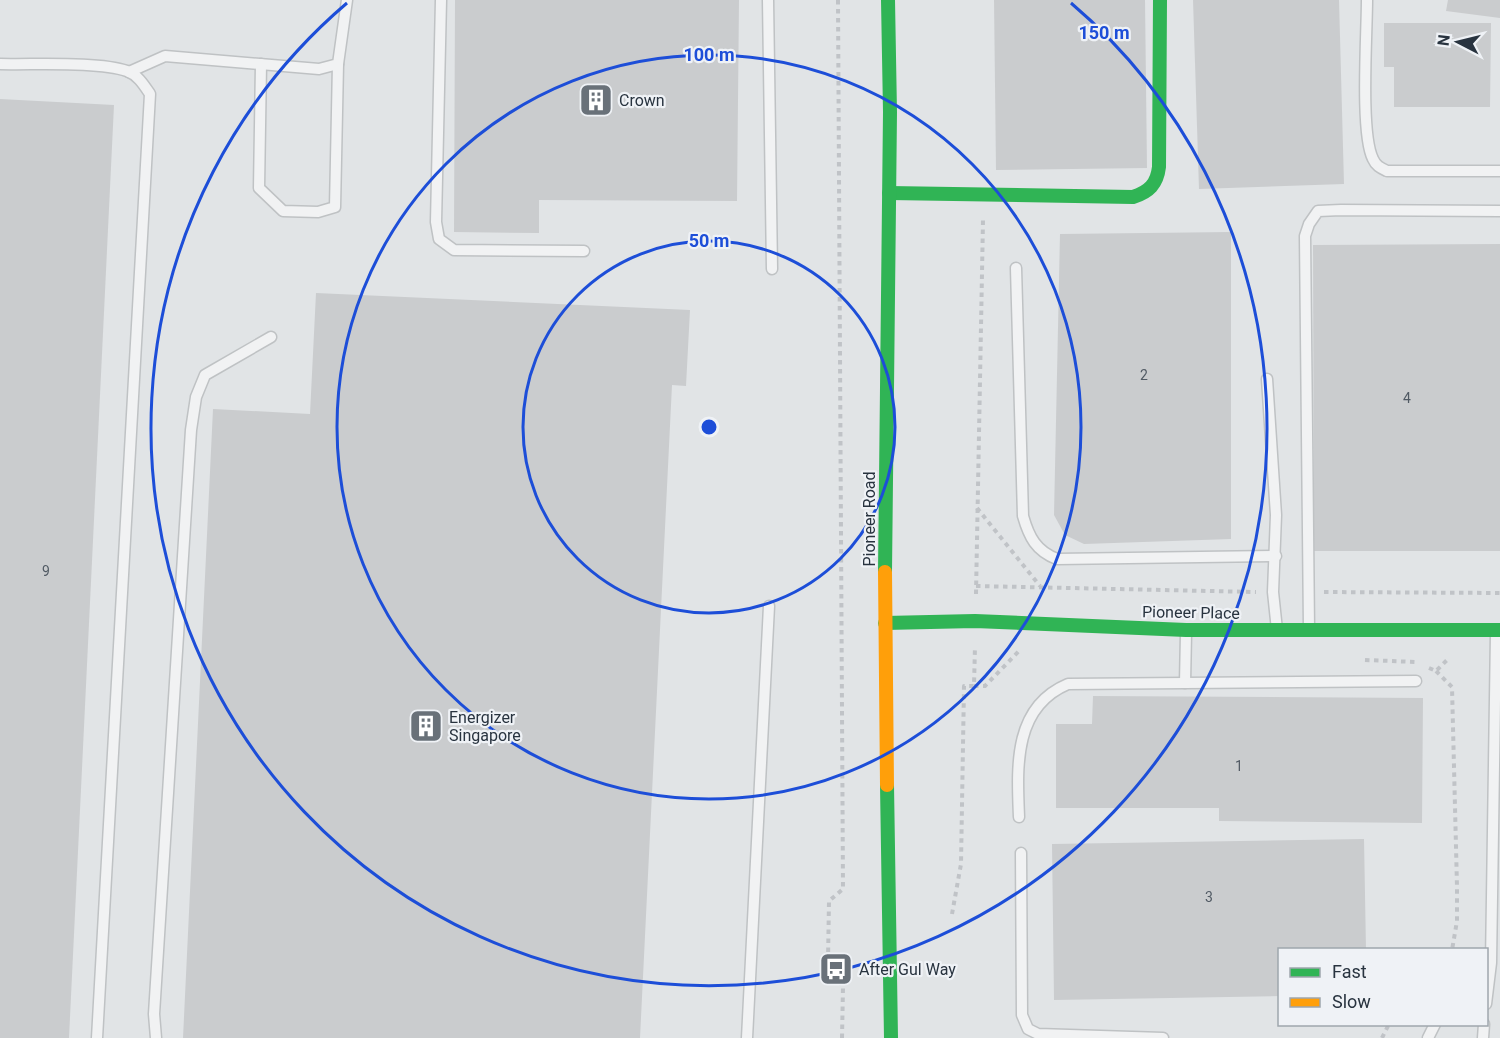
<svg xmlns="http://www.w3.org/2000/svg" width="1500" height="1038" font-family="Roboto,sans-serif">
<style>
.building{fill:#caccce}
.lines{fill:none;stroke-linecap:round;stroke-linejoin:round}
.lane-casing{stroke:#bfc2c4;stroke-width:13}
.path{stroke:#c0c3c7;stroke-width:4;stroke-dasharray:4.5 4.5;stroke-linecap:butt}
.lane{stroke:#f1f2f3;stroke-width:10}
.fast{stroke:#30b455;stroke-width:14}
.slow{stroke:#ff9f0a;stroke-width:14}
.ring{fill:none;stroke:#1d4ed8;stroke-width:3}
.labels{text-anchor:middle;stroke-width:4.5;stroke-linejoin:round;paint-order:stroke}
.number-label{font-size:14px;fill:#515a64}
.poi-label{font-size:16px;fill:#28333f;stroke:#eff2f6;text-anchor:start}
.street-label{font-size:16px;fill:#28333f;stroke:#eff2f6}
.centre{fill:#1d4ed8;stroke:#eff2f6;stroke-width:3}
.ring-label{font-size:18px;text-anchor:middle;font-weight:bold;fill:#1d4ed8;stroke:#eff2f6;stroke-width:4.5;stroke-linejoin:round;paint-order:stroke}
</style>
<rect width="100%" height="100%" fill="#e1e4e6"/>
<g class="building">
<polygon points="455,0 739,0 737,201 539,200 539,233 454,232"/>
<polygon points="994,0 1145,0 1147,168 996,170"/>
<polygon points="1193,0 1339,0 1344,184 1199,189"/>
<polygon points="1448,0 1500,0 1500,18 1446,11"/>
<polygon points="1384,23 1491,23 1490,107 1394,107 1394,67 1384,67"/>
<polygon points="0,99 114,105 69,1038 0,1038"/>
<polygon points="1231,232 1231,539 1084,544 1065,535 1054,515 1060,234"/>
<polygon points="1500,244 1500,551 1314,551 1313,245"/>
<polygon points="316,293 690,310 686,386 672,385 640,1038 183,1038 213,409 310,414"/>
<polygon points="1093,696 1423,698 1422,823 1219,821 1219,808 1056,808 1056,724 1092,724"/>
<polygon points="1364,839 1366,950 1280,950 1280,996 1054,1000 1052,844"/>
</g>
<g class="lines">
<defs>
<g id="lane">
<polyline points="441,0 436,222 439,239 454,250 584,251"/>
<polyline points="768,0 772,269"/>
<path d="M1367,0C1367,33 1360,134 1373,159C1376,166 1381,168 1387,171H1500"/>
<path d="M0,64C33,65 98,61 127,71C138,75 144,85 150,94L97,1038"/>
<polyline points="261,64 259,188 283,211 318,212 335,207 338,64"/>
<polyline points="129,72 165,56 319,69 338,64 347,0"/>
<path d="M1016,268L1023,516C1029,537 1036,551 1057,559L1276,556"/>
<polyline points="1267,379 1276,515 1273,592 1277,630"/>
<polyline points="1309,629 1305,236 1309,224 1318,211 1341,210 1500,211"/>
<polyline points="1185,683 1186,633"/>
<path d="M1019,817C1017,767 1013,707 1068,684L1416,681"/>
<polyline points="1021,853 1022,1015 1028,1029 1038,1034 1163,1038"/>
<polyline points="1486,1004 1491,963 1496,633"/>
<polyline points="156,1038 154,1014 191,430 196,397 205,375 271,337"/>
<polyline points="747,1038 769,606"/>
<polyline points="1428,1038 1435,1024"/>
<polyline points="1483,1038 1484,1024"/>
</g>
</defs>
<use href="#lane" class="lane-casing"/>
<g class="path">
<polyline points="838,0 843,889 829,901 828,961 843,987 842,1038"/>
<polyline points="977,508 1040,586"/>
<polyline points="976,586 1256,592"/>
<polyline points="1324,592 1500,593"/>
<polyline points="976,594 983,220"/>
<polyline points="1365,660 1417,662"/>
<polyline points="1429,668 1436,671 1449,658"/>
<polyline points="1436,671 1452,687 1457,887 1457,921 1452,950"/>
<polyline points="974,686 985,686 1019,651"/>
<polyline points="952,914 961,864 964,686 974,686 975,646"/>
<polyline points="1382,1038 1389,1024"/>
</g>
<use href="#lane" class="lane"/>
<g class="fast">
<path d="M889,193L1133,197C1149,192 1157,184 1159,167L1160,0"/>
<polyline points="885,572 890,112 888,0"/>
<polyline points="885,623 975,621 1186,630 1500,630"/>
<polyline points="887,785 891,1038"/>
</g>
<polyline class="slow" points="885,572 887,785"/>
</g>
<g class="ring">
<circle cx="709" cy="427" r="186"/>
<circle cx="709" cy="427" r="372"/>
<path d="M1071 3A558 558 0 1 1 347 3"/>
</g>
<defs>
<symbol id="building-square" viewBox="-11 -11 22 22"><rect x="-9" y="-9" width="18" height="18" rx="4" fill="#697179" stroke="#eff2f6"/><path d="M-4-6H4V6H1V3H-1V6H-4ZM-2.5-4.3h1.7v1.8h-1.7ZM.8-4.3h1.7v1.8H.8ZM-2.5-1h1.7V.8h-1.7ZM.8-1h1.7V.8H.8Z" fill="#fff"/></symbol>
<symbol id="bus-square" viewBox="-11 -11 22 22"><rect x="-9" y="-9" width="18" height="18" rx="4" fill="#697179" stroke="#eff2f6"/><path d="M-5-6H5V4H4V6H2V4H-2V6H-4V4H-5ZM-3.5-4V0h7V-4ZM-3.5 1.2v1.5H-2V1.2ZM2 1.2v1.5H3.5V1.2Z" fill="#fff"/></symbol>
</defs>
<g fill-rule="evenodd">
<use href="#building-square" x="577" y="81" width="38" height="38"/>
<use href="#building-square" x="407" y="707" width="38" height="38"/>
<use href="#bus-square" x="817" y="950" width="38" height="38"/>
</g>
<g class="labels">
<g class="number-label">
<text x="1144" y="380">2</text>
<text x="1407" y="403">4</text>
<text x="46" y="576">9</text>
<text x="1239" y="771">1</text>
<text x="1209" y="902">3</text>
</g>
<g class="poi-label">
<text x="619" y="106">Crown</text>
<text x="449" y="723">Energizer<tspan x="449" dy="18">Singapore</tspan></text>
<text x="859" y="975">After Gul Way</text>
</g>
<g class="street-label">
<text transform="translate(869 519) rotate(-90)" y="6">Pioneer Road</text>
<text transform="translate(1191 612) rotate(1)" y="6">Pioneer Place</text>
</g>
</g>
<circle cx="709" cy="427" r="9" class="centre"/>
<g class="ring-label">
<text x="1104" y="39">150 m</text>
<text x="709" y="61">100 m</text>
<text x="709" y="247">50 m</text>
</g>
<rect x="1278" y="948" width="210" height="78" fill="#eff2f6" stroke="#9fa6ad" stroke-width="1.5"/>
<rect x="1290" y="968" width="30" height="9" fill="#30b455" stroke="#9fa6ad" stroke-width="1.5"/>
<text x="1332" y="978" font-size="18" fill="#28333f">Fast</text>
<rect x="1290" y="998" width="30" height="9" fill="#ff9f0a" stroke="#9fa6ad" stroke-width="1.5"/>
<text x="1332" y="1008" font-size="18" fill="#28333f">Slow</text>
<g transform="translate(1458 42) rotate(277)" stroke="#eff2f6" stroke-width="4.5" paint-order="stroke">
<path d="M0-4.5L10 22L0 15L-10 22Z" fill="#28333f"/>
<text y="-9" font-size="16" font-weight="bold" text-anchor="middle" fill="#28333f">N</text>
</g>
</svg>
